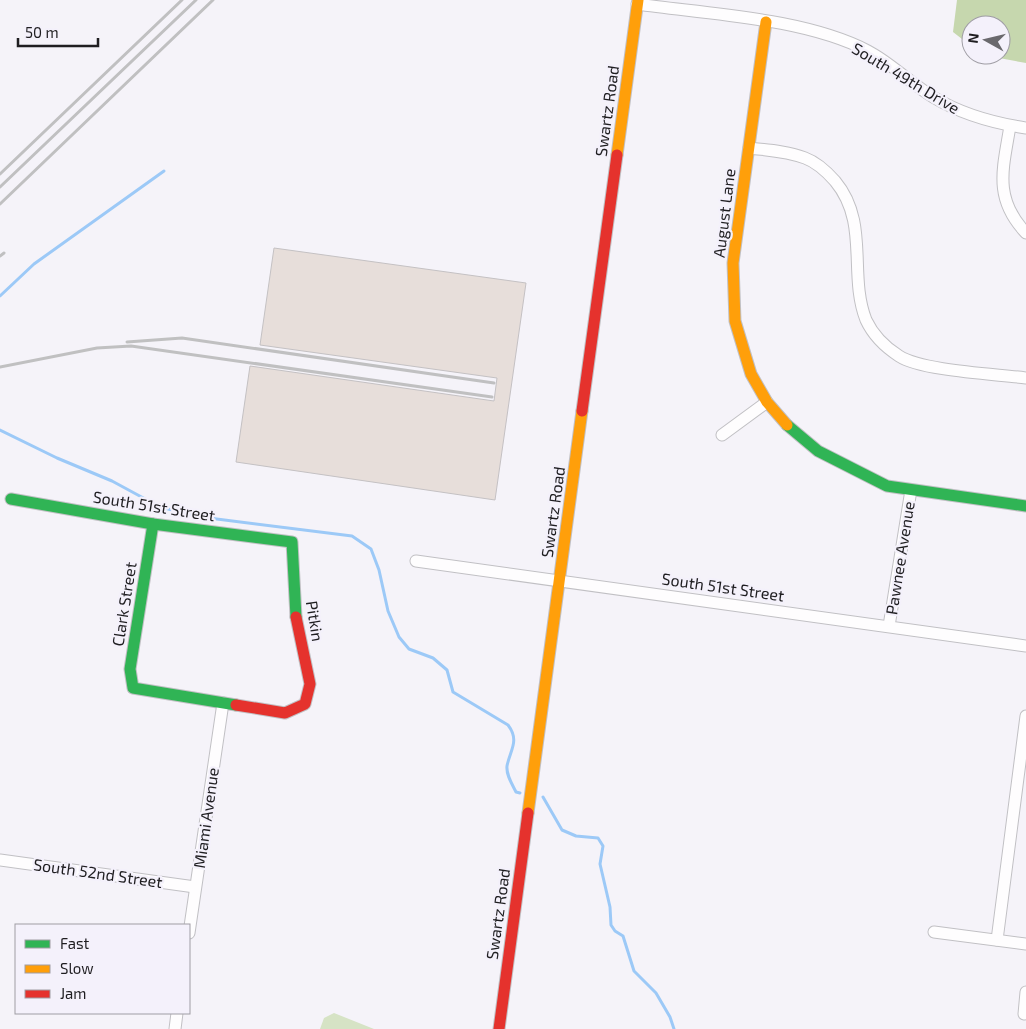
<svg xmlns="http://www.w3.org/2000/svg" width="1026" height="1029" font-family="'Exo 2',sans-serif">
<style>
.green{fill:#d6e3c5}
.forest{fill:#c6d7ae}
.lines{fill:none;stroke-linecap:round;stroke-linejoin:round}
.stream{stroke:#9cc9f7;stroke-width:3}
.building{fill:#e7deda;stroke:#c4c1c3}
.street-casing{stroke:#c1c0c4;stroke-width:13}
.fast-casing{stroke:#c1c0c4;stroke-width:13}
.slow-casing{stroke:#c1c0c4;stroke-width:13}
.jam-casing{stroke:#c1c0c4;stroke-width:13}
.street{stroke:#fefdfe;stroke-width:11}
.fast{stroke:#30b455;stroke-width:11}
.slow{stroke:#ff9f0a;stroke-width:11}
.jam{stroke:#e5322d;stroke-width:11}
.rail{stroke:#c0c0c1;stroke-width:3}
.labels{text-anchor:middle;stroke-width:4.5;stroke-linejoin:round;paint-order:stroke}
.street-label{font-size:16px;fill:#1f1e21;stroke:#f4f1fb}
</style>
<rect width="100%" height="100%" fill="#f5f3f9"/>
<polygon class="green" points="334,1013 374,1029 320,1029 324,1018"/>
<polygon class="forest" points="957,0 1026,0 1026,63 983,55 1001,55 1001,25 971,25 971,46 953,32"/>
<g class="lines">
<g class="stream">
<polyline points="0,296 34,264 164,171"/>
<path d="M0,430L57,458L112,481L160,507L201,517L352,536L371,549L379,570L388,611L399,637L409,649L433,658L447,670L453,692L508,725C520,741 510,750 507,766C506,775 512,784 516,792L520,793"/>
<polyline points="543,797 562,830 576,836 598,838 603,846 600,864 610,907 611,925 615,931 623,936 634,971 656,993 670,1017 674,1029"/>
</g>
</g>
<polygon class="building" points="274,248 526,283 495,500 236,462 250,366 494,401 497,378 260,345"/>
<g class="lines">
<defs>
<g id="street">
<path d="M637,4C708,14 805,18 868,51C891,63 910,83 933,97C961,114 993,123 1026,128"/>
<path d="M1010,126C1003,169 993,198 1026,233"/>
<path d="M749,148C767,150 787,151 805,158C816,162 827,172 835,181C870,223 848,274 866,320C873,335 885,347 899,356C922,371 996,374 1026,378"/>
<polyline points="722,435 767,402"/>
<polyline points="416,561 1026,646"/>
<polyline points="889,626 911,490"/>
<polyline points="0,860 195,887"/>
<polyline points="934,932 1026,944"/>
<polyline points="189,933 223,703"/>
<polyline points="997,940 1026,716"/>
<polyline points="1024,1014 1026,992"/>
<polyline points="175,1029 177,1013"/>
</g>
<g id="fast">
<polyline points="787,425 818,451 887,486 1026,506"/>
<polyline points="11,499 153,524 292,542 296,617"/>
<polyline points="153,524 130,669 133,688 236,705"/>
</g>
<g id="slow">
<polyline points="766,22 733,263 735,321 751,374 767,402 787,425"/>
<polyline points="617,155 638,0"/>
<polyline points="528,813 582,411"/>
</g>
<g id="jam">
<polyline points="582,411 617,155"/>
<polyline points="236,705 285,713 305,704 310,684 296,617"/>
<polyline points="499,1029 528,813"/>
</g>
</defs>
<use href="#street" class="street-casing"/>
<use href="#fast" class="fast-casing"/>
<use href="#slow" class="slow-casing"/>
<use href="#jam" class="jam-casing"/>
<use href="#street" class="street"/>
<use href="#fast" class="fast"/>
<use href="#slow" class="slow"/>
<use href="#jam" class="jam"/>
<g class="rail">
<polyline points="0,174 182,0"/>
<polyline points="0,187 196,0"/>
<polyline points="0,204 213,0"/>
<polyline points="0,256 4,253"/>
<polyline points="127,342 182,338 494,383"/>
<polyline points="0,367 97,348 131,346 492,397"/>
</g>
</g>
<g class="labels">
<g class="street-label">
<text transform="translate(906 78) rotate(31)" y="6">South 49th Drive</text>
<text transform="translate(607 111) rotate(-82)" y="6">Swartz Road</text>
<text transform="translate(724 213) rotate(-83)" y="6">August Lane</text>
<text transform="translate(154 506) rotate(9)" y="6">South 51st Street</text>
<text transform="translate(553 512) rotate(-82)" y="6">Swartz Road</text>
<text transform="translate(900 558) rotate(-81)" y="6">Pawnee Avenue</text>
<text transform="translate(723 587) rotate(8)" y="6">South 51st Street</text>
<text transform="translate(124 604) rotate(-81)" y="6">Clark Street</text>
<text transform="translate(315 621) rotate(81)" y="6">Pitkin</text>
<text transform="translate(206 818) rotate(-82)" y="6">Miami Avenue</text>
<text transform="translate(98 873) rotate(8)" y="6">South 52nd Street</text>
<text transform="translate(498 914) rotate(-82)" y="6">Swartz Road</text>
</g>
</g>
<rect x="15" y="924" width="175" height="90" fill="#f4f1fb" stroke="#9f9da4"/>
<rect x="25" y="940" width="25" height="8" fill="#30b455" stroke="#9f9da4"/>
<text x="60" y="949" font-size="15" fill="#1f1e21">Fast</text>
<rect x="25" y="965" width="25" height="8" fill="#ff9f0a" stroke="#9f9da4"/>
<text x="60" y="974" font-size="15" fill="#1f1e21">Slow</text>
<rect x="25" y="990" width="25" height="8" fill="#e5322d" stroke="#9f9da4"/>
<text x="60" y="999" font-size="15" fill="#1f1e21">Jam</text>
<g transform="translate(986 40) rotate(278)"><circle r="24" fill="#f4f1fb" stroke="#9f9da4"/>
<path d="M0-4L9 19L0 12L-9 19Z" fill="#6a696d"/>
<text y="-8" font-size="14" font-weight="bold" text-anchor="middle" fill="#1f1e21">N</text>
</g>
<path d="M18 38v8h80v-8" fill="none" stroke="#1f1e21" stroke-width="2.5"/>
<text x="25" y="38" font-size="15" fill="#1f1e21" stroke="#f4f1fb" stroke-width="4" paint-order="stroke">50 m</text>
</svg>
